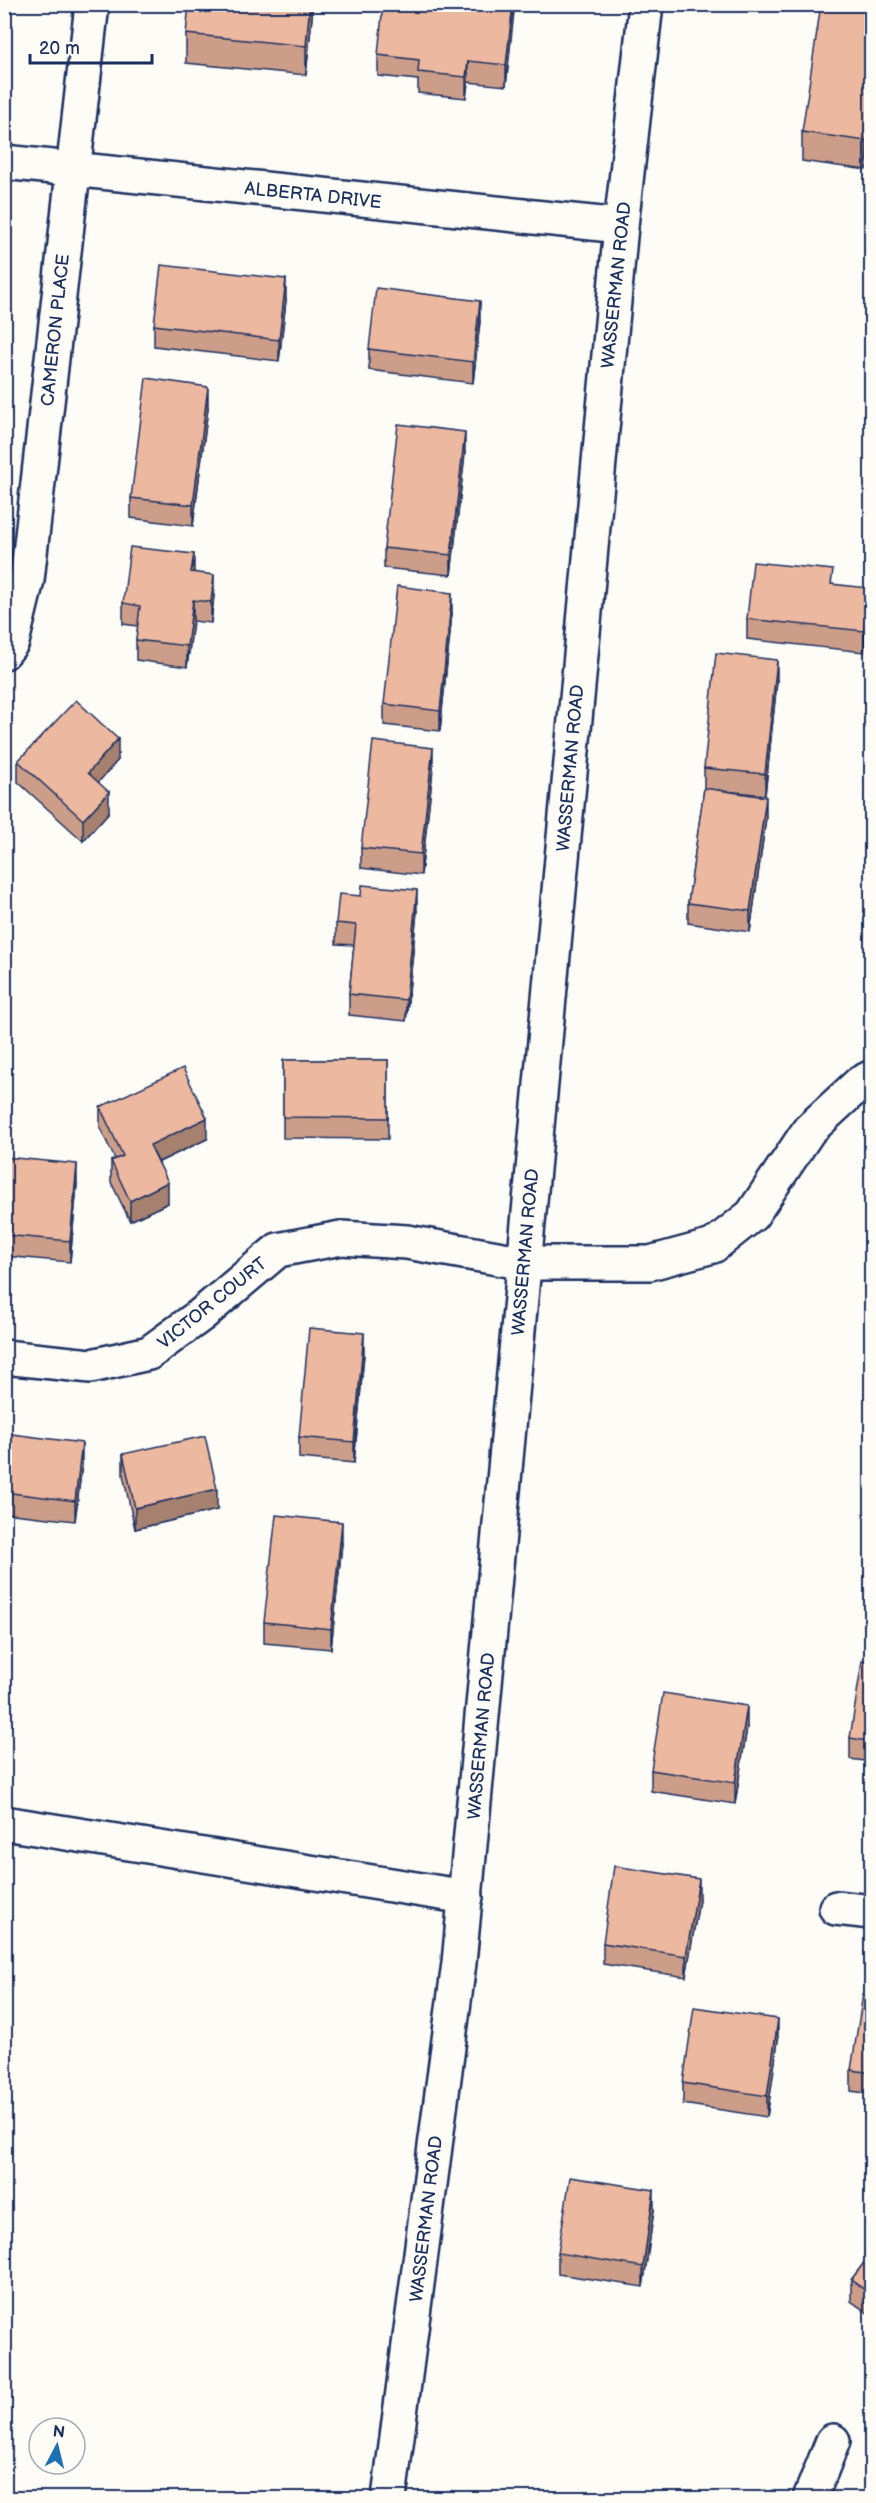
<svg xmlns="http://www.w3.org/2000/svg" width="876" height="2503" font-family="'Balsamiq Sans',sans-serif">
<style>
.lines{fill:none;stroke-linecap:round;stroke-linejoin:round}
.minor-casing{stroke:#1b2f5e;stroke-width:38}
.minor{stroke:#fdfcf7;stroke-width:33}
.wall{fill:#cc9e8a;stroke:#1b2f5e;stroke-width:1.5}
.shaded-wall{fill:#a68170;stroke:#1b2f5e;stroke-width:1.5}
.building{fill:#edb8a0;stroke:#1b2f5e;stroke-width:1.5}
.labels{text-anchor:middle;stroke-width:4.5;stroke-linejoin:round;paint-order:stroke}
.street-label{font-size:18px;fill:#1b2f5e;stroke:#fdfcf7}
</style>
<rect width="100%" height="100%" fill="#fdfcf7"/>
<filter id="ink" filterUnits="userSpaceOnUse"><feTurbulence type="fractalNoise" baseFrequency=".0167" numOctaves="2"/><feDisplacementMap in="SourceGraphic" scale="12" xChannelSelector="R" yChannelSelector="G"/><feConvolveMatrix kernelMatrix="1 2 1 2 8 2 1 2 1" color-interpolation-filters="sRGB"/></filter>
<g filter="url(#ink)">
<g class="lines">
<defs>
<g id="minor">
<polyline points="4,162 621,226"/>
<polyline points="4,652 12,642 27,580 92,4"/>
<polyline points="4,1357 91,1366 149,1353 201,1315 278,1250 341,1238 407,1242 525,1263 650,1263 713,1246 752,1215 809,1130 860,1083 872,1077"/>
<polyline points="4,1823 466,1897"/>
<polyline points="836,1908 872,1912"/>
<polyline points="389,2498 459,1963 621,226 646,4"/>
<polyline points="810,2498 833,2441"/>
</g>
</defs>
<use href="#minor" class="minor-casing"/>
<use href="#minor" class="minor"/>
</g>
<g class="wall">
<polygon points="312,4 312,17 306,75 186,63 186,34"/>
<polygon points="514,4 506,86 468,82 466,98 418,93 418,80 378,76 378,55"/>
<polygon points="872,4 866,170 802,161 802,132"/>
<polygon points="286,300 279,361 154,346 154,325"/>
<polygon points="480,321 473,383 369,370 369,349"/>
<polygon points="208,408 193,526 131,518 131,498"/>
<polygon points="465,453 451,575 384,568 384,548"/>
<polygon points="194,572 214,595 211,623 193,621 187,667 136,660 136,640 138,626 123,624 123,603"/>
<polygon points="833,584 868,609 864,652 747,639 747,619"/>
<polygon points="452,613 440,731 384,725 384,704"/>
<polygon points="777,681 765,795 715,790 766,818 750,932 688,923 688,903 704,789 704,768"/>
<polygon points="118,760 98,782 109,812 83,841 18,782 18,761"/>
<polygon points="433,769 421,875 361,868 361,848"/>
<polygon points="361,896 417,911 406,1021 349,1015 349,994 354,945 336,944 336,923"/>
<polygon points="283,1060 388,1060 388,1139 283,1138"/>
<polygon points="100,1107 207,1139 159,1162 168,1203 130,1221 111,1182 111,1161 115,1159 100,1128"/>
<polygon points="4,1157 77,1184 70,1262 4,1256"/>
<polygon points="364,1354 354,1463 299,1458 299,1437"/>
<polygon points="4,1433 82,1464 75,1521 4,1513"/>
<polygon points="123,1454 217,1510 135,1529 123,1475"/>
<polygon points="342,1543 331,1649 264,1643 264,1622"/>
<polygon points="872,1663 872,1762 850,1759 850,1738"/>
<polygon points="747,1727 735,1804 651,1791 651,1770"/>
<polygon points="699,1900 686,1977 603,1964 603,1943"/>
<polygon points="872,1995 872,2094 851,2091 851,2070"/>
<polygon points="778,2040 767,2117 683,2104 683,2083"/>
<polygon points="654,2210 643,2287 558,2274 558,2253"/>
<polygon points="872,2252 872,2316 851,2301 851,2280"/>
</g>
<g class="shaded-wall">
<polygon points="310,4 312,4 312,17 306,75 306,46"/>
<polygon points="513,4 514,4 514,12 506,86 506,65"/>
<polygon points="468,61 468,82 466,98 466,77"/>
<polygon points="872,102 872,131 866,170 866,141"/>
<polygon points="286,279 286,300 279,361 279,340"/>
<polygon points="480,301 480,321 473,383 473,362"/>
<polygon points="208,387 208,408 193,526 193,505"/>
<polygon points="465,432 465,453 451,575 451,555"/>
<polygon points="194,554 194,575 191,572"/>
<polygon points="214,575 214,595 211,623 211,602"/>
<polygon points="868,588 868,609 864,652 864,631"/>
<polygon points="452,593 452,613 440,731 440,711"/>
<polygon points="193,600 193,621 187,667 187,646"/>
<polygon points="777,660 777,681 765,795 765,774"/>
<polygon points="118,739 118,760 88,794 88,773"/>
<polygon points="433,748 433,769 421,875 421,854"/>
<polygon points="109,792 109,812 83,841 83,820"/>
<polygon points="766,797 766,818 750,932 750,911"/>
<polygon points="417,890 417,911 406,1021 406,1000"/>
<polygon points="207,1118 207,1139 150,1166 150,1145"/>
<polygon points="77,1164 77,1184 70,1262 70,1241"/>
<polygon points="168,1182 168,1203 130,1221 130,1201"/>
<polygon points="364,1333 364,1354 354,1463 354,1442"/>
<polygon points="82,1443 82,1464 75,1521 75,1501"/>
<polygon points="217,1489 217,1510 135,1529 135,1508"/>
<polygon points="342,1522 342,1543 331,1649 331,1629"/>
<polygon points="747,1706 747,1727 735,1804 735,1783"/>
<polygon points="699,1879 699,1900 686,1977 686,1956"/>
<polygon points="778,2019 778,2040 767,2117 767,2096"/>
<polygon points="654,2190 654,2210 643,2287 643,2267"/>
</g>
<g class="building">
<polygon points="189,4 310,4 306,46 186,34"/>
<polygon points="383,4 513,4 506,65 468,61 466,77 418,72 419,60 378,55"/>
<polygon points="821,4 872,4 872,102 866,141 802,132"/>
<polygon points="161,265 286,279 279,340 154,325"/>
<polygon points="376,288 480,301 473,362 369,349"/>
<polygon points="146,378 208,387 193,505 131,498"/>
<polygon points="398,424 465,432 451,555 384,548"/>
<polygon points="130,547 194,554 191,572 214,575 211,602 193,600 187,646 136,640 140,606 123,603"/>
<polygon points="753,562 833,570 831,584 868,588 864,631 747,619"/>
<polygon points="397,586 452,593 440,711 384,704"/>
<polygon points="716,653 777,660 765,774 704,768"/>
<polygon points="76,700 118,739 88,773 109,792 83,820 18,761"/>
<polygon points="373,741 433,748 421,854 361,848"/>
<polygon points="704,788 766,797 750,911 688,903"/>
<polygon points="362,885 417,890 406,1000 349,994 356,925 336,923 339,894 361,896"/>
<polygon points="283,1060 388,1060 388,1118 283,1117"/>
<polygon points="183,1068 207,1118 150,1145 168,1182 130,1201 111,1161 123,1156 100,1107"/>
<polygon points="4,1157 77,1164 70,1241 4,1235"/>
<polygon points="309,1328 364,1333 354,1442 299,1437"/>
<polygon points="4,1433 82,1443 75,1501 4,1492"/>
<polygon points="205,1436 217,1489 135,1508 123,1454"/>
<polygon points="276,1515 342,1522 331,1629 264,1622"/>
<polygon points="862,1661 872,1663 872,1742 850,1738"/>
<polygon points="663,1693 747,1706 735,1783 651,1770"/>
<polygon points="614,1866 699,1879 686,1956 603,1943"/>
<polygon points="863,1994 872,1995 872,2073 851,2070"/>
<polygon points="694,2007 778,2019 767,2096 683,2083"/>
<polygon points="570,2177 654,2190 643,2267 558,2253"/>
<polygon points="872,2252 872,2295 851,2280"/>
</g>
</g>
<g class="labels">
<g class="street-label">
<text transform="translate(313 195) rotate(6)" y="6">ALBERTA DRIVE</text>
<text transform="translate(616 285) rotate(-84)" y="6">WASSERMAN ROAD</text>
<text transform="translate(55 330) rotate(-84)" y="6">CAMERON PLACE</text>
<text transform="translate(570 768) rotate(-85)" y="6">WASSERMAN ROAD</text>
<text transform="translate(525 1252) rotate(-85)" y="6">WASSERMAN ROAD</text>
<text transform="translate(212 1303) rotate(-39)" y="6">VICTOR COURT</text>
<text transform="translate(481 1736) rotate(-85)" y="6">WASSERMAN ROAD</text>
<text transform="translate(426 2219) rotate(-83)" y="6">WASSERMAN ROAD</text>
</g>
</g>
<rect width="876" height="2503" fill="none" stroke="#fdfcf7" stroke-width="24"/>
<rect x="12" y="12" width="852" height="2479" fill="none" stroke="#1b2f5e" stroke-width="2" filter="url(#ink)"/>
<g transform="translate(57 2446) rotate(7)"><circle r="28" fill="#fdfcf7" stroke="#a3aaba" stroke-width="1.5"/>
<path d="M0-4.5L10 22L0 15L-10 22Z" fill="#1f6fb2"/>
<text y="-9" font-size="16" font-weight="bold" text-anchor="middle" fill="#1b2f5e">N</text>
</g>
<path d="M30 54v9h122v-9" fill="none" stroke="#1b2f5e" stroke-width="3"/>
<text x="39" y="54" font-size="18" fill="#1b2f5e" stroke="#fdfcf7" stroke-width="4.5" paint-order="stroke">20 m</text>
</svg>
